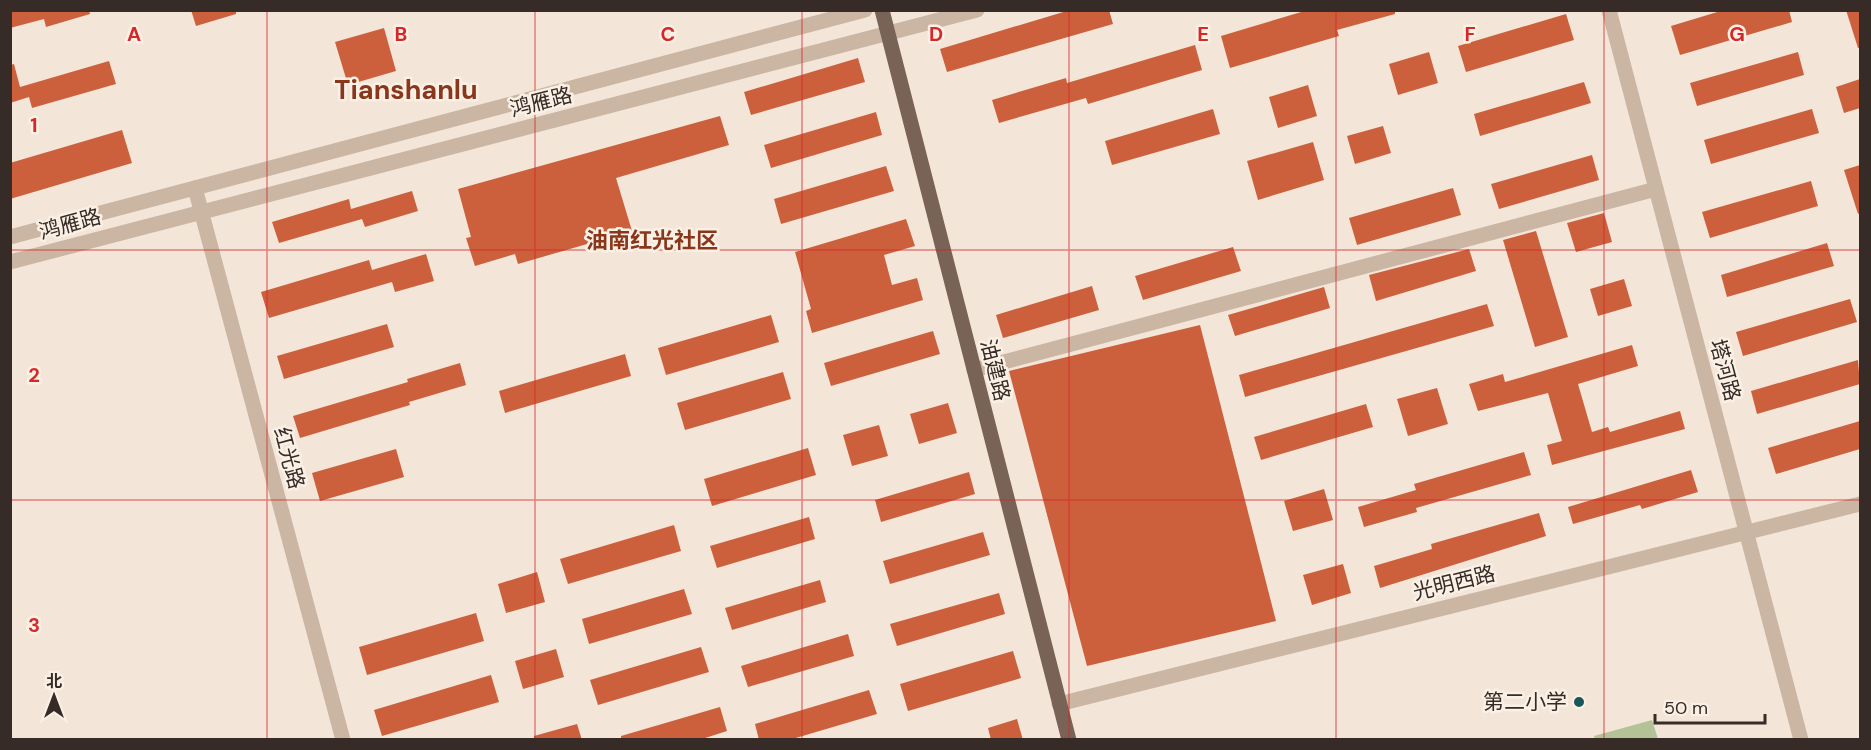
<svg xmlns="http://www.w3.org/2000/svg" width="1871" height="750" font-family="'DM Sans','Noto Sans SC',sans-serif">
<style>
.green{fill:#b4c298}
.building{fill:#cc603d}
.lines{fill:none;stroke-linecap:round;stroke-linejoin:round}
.minor{stroke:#cbb6a4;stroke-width:15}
.major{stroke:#796256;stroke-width:15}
.grid{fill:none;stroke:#d62828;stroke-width:1.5;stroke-opacity:0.55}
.poi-dot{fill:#1a5559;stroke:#faf0e5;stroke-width:2}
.labels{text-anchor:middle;stroke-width:5;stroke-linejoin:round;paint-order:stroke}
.street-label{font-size:21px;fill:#362b26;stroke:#faf0e5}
.poi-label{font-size:21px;fill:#362b26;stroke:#faf0e5;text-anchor:end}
.neighbourhood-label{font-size:22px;font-weight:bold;fill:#89361b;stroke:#faf0e5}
.district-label{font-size:27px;font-weight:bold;fill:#89361b;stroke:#faf0e5}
.grid-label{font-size:20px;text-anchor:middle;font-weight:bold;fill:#d62828;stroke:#faf0e5;stroke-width:5;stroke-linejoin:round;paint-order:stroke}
</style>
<rect width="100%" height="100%" fill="#f3e6d8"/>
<polygon class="green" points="1652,720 1658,739 1595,739 1594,736"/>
<g class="building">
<polygon points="10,10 89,10 90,14 46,27 44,19 10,28"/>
<polygon points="191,10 236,10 236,14 196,26"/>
<polygon points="1070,10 1109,10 1113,24 947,72 940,49"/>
<polygon points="1308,10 1395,10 1395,14 1337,30 1339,36 1230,68 1221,36"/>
<polygon points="1724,10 1789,10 1792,22 1680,55 1671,26"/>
<polygon points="1846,10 1860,10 1860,48 1858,48"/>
<polygon points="1566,14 1574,40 1466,72 1458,46"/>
<polygon points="384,28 396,71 348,85 335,42"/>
<polygon points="1195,45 1202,70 1088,104 1086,98 999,123 992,100 1066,78 1067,83"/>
<polygon points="1429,52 1438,83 1398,95 1389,64"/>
<polygon points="1798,52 1804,75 1697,106 1690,83"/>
<polygon points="858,58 865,82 751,115 744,92"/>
<polygon points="109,61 116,84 32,108 29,97 10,103 10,65 14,64 20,87"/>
<polygon points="1860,79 1860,108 1844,113 1836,87"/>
<polygon points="1584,82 1591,103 1480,136 1474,114"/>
<polygon points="1308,85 1317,116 1278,128 1269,97"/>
<polygon points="1213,109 1220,134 1112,165 1105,141"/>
<polygon points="1812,109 1819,133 1711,164 1704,140"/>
<polygon points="876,112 882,135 771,168 764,145"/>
<polygon points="720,116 729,145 616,178 632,231 518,264 515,254 475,266 466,238 471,237 458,189"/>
<polygon points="1383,126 1391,153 1355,164 1347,136"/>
<polygon points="122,130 132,163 10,199 10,163"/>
<polygon points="1313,142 1324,180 1258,200 1247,161"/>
<polygon points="1592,155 1599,180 1499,209 1491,184"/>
<polygon points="1860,165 1860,213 1858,214 1844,170"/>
<polygon points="886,166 894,191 781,224 774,199"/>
<polygon points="1811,181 1818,206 1710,238 1702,212"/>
<polygon points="1453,188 1461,215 1357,245 1349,218"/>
<polygon points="412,191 418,211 365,227 362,219 279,243 272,222 349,199 351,209"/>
<polygon points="1604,213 1612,242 1576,252 1567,223"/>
<polygon points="906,219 915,246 884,255 892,285 917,278 923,300 812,333 806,311 811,309 795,252"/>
<polygon points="1536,231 1568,337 1535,347 1503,240"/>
<polygon points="1827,243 1834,266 1727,297 1721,275"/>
<polygon points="1233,247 1241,271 1143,300 1135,276"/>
<polygon points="1469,249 1476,271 1376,301 1369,275"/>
<polygon points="426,254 434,281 395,292 392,282 269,318 261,292 369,260 372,270"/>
<polygon points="1624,279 1632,306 1598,316 1590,289"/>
<polygon points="1092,286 1099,310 1003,338 996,315"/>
<polygon points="1324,287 1330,308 1235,336 1228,315"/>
<polygon points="1850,299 1857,322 1743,356 1736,332"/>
<polygon points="1487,304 1494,326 1245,397 1239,375"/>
<polygon points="771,315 779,342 666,375 658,348"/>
<polygon points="387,324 394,347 284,379 277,356"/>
<polygon points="1200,325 1276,621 1087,666 1009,371"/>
<polygon points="933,331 940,354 831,386 824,363"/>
<polygon points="1632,345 1638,366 1578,384 1592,432 1608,427 1610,432 1680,411 1685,429 1552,465 1547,445 1562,441 1548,393 1478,411 1469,384 1503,374 1505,382"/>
<polygon points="625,354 631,376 505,413 499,391"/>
<polygon points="1858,360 1860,384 1757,414 1751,391"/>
<polygon points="460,363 466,385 409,402 410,405 300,438 293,416 408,382 407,379"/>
<polygon points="783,372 791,399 685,430 677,403"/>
<polygon points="1437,388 1448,424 1408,436 1397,399"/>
<polygon points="948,403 957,433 919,444 910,414"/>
<polygon points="1366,404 1373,427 1261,460 1254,437"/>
<polygon points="1860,421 1860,449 1776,474 1768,448"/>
<polygon points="879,425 888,456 852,466 843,435"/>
<polygon points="808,448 816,475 712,506 704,479"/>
<polygon points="396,449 404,477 320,501 312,473"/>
<polygon points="1524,452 1531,475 1416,508 1417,512 1364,527 1358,507 1416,490 1414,484"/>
<polygon points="1691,470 1698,492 1642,509 1640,505 1573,524 1568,507"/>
<polygon points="969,472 975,494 881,522 875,500"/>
<polygon points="1324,489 1333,520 1293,531 1284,501"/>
<polygon points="1539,513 1546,536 1380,588 1374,566 1432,549 1431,544"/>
<polygon points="809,517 815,539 717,568 710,546"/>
<polygon points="674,525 681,551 568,584 560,559"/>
<polygon points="983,532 990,555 890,584 883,561"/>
<polygon points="1343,564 1351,593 1312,605 1303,575"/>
<polygon points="537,572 545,602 506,613 498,584"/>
<polygon points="820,580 826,602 732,630 725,608"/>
<polygon points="684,589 692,614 589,644 582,619"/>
<polygon points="999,593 1005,614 897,646 890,624"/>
<polygon points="476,613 484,641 367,675 359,647"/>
<polygon points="848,634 854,656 748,687 741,666"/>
<polygon points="701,647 709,672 598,705 590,680"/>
<polygon points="556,649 564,677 523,689 515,661"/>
<polygon points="1013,651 1021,678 908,711 900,684"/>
<polygon points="491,675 499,702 382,736 374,710"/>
<polygon points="869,690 877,714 789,740 759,740 755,724"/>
<polygon points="720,707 727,731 699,740 621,740 621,736"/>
<polygon points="1017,719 1023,740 991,740 988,728"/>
<polygon points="577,724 582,740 534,740 534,736"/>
</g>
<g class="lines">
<g class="minor">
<polyline points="1609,10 1801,740"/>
<polyline points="195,188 343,740"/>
<polyline points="10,237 865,10"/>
<polyline points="10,262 977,10"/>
<polyline points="974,370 1656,189"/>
<polyline points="1059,704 1860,504"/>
</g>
<polyline class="major" points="882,10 1069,740"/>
</g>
<path class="grid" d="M267,10V740M535,10V740M802,10V740M1069,10V740M1336,10V740M1604,10V740M10,250H1860M10,500H1860"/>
<circle class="poi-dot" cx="1579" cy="702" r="6"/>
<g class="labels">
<g class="street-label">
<text transform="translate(541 102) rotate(-14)" y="7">鸿雁路</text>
<text transform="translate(70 224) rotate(-15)" y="7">鸿雁路</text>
<text transform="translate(995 370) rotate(76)" y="7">油建路</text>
<text transform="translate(1725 370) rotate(75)" y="7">塔河路</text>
<text transform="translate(289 458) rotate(75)" y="7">红光路</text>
<text transform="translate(1454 583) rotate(-14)" y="7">光明西路</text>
</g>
<g class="poi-label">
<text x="1567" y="709">第二小学</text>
</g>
<g class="neighbourhood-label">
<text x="652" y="248">油南红光社区</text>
</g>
<g class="district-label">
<text x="406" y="99">Tianshanlu</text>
</g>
</g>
<g class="grid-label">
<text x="134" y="41">A</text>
<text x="401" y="41">B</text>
<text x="668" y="41">C</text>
<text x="936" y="41">D</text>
<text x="1203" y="41">E</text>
<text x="1470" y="41">F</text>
<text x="1737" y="41">G</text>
<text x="34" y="132">1</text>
<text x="34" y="382">2</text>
<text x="34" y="632">3</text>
</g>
<rect width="1871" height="750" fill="none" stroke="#362b26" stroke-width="24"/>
<g transform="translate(54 696)" stroke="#faf0e5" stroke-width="4.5" paint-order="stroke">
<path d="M0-4.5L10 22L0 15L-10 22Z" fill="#362b26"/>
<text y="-9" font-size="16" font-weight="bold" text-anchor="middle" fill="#362b26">北</text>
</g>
<path d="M1655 714v9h110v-9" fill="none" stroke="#362b26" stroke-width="3"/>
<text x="1664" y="714" font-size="18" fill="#362b26" stroke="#faf0e5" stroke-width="4.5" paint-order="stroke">50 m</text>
</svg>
